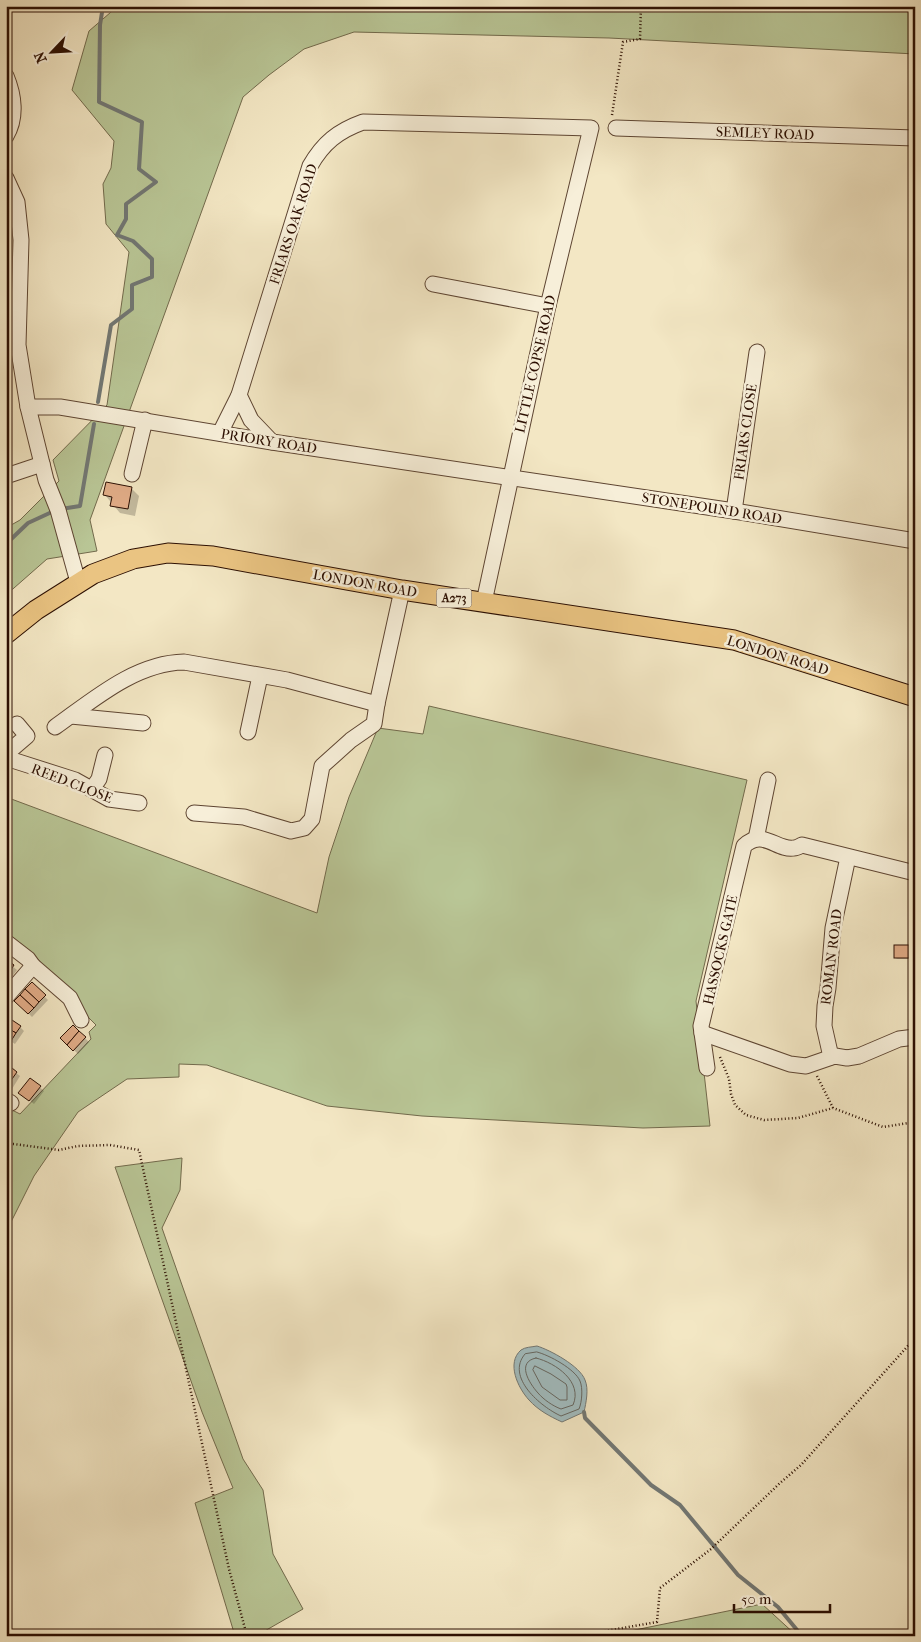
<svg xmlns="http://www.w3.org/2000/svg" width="921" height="1642" font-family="'IM FELL French Canon',serif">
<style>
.green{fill:#b9c696;stroke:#726a4c}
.water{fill:#a1bcbf;stroke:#727773}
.shadow{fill:#0003}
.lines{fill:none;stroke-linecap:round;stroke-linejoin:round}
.shore{stroke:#666660;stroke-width:1}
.stream{stroke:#727773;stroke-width:4}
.building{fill:#e0ab86;stroke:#2c0f02}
.minor-casing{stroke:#5e4532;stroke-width:17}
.major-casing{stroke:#2c0f02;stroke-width:21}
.path{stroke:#2c0f02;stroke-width:2.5;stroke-dasharray:1 2.5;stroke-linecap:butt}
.minor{stroke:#f7efd9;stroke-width:15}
.major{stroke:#eac482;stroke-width:19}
.labels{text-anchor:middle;stroke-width:5;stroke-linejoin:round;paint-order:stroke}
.shield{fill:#f7efd9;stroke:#695242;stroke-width:1}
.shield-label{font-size:12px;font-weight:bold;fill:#2c0f02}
.street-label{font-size:14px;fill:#2c0f02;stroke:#f7efd9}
</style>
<rect width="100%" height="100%" fill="#f3e7c4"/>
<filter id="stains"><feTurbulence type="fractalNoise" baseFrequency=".004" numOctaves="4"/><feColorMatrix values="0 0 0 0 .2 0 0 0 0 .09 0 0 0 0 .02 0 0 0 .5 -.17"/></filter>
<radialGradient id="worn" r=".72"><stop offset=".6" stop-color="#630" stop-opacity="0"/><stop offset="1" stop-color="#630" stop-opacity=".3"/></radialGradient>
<g class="green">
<polygon points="118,6 915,6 915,54 609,38 354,32 304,49 269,75 243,97 90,520 97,551 47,559 6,595 6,528 20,520 59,481 53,460 107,405 129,252 106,224 103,184 111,168 114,141 72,90 89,31"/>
<polygon points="429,706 747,780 696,1001 710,1126 643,1128 422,1116 327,1106 207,1065 179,1064 179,1077 127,1079 78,1112 34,1176 6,1232 6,1107 20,1114 91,1039 89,1032 96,1025 84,1013 76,994 6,935 6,797 317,913 329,857 349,797 378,728 423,734"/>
<polygon points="182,1158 180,1190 162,1228 243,1459 263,1490 273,1554 303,1609 256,1636 235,1636 195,1503 233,1488 202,1412 115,1167"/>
<polygon points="762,1604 797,1636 603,1636 625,1632"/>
</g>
<path class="water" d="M537,1346C550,1350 580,1366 585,1380C589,1389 586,1403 584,1412L562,1422C549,1416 538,1410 529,1400C518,1388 506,1363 521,1350C525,1347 532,1347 537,1346Z"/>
<g class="shadow">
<polygon points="131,488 139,496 135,516 120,513 105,495"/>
<polygon points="909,946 910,948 910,959 897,959 896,958"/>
<polygon points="6,961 17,970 11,978 6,975"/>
<polygon points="32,984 48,1000 32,1017 16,1001"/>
<polygon points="73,1026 89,1042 78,1054 62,1038"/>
<polygon points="20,1027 24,1031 15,1044 6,1038"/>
<polygon points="7,1066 20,1076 12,1089 6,1086"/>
<polygon points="30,1079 44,1091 34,1104 24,1096"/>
</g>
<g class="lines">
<g class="shore">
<path d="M537,1352C549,1355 575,1369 580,1381C583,1388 582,1402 579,1409L561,1416C541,1407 505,1377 525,1354Z"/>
<path d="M536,1358C556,1363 583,1382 573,1405L561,1409C553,1406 544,1400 538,1393C529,1383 516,1362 536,1358Z"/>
<polygon points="535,1366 551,1374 566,1384 567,1387 567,1400 560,1400 542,1387 533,1370"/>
</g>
<g class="stream">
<polyline points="98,402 111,325 132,309 132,285 152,277 152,259 133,241 117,235 126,219 126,204 156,182 139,169 142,122 99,102 100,25 103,6"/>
<polyline points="61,509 80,506 94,424"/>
<polyline points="6,544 28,523 54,511"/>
<polyline points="584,1412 585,1418 651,1485 680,1505 738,1575 778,1607 802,1636"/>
</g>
</g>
<g class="building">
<polygon points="106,482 132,487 128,509 110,506 112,497 103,495"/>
<rect x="894" y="945" width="15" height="13"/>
<polygon points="911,958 915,958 915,979 912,979"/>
<polygon points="6,959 14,965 7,976 6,975"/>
<polygon points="32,982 46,995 39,1002 25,989"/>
<polygon points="25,989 39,1002 34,1008 20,995"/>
<polygon points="20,995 34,1008 28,1014 14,1001"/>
<polygon points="6,1016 21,1026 16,1033 6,1027"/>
<polygon points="73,1025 79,1031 67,1045 60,1038"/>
<polygon points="6,1027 16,1033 11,1041 6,1038"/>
<polygon points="79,1031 86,1037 73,1051 67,1045"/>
<polygon points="7,1064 17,1072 7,1086 6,1086"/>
<polygon points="30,1078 41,1086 29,1101 18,1093"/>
</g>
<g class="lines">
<defs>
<g id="minor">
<path d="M6,76C14,95 17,118 6,136"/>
<polyline points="616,128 915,138"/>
<polyline points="6,178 17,202 21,240 18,345 28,407 46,480 58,510 78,582"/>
<polyline points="433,284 548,306"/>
<polyline points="239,395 251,420 272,442"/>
<polyline points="28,407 60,407 272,442 734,511 915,541"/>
<path d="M220,433L239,395L310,166C323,143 338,131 363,122L591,128L548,306L484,602"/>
<polyline points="132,474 145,420"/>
<polyline points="6,476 42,464"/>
<polyline points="734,511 757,352"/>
<polyline points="71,716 143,723"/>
<path d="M55,727C93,700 135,663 184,662L287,680L377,704L402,590"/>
<polyline points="248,732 260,676"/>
<polyline points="6,754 27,736 17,724"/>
<polyline points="6,758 75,780 109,799 139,803"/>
<polyline points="92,789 99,779 105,755"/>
<polyline points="194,813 244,817 291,831 304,828 312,819 322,766 351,740 374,724 377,704"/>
<polyline points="756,839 768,780"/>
<polyline points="6,942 28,959 33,966 6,997"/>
<polyline points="33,966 70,998 81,1020"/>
<polyline points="702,1033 790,1064 806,1066 835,1056 847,1058 859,1056 899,1039 915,1037"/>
<polyline points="831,1057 824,1026 825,1006 828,988 833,928 848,857"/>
<path d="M707,1068L701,1026L744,846C763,828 777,851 794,848C797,848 800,846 802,845L915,873"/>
<polyline points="6,1100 11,1103"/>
</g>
<polyline id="major" points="6,634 36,610 93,574 133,559 168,553 213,556 402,590 734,640 915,697"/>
</defs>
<use href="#minor" class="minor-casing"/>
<use href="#major" class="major-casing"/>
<g class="path">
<polyline points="612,115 623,42 640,39 641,6"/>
<polyline points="720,1057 729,1079 731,1094 735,1105 746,1115 764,1120 798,1118 833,1108 883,1127 915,1122"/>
<polyline points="817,1076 833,1108"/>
<polyline points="6,1143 59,1150 78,1146 110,1145 139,1150 229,1569 247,1636"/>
<polyline points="577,1636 657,1622 660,1588 711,1549 780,1483 801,1465 915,1338"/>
</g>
<use href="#minor" class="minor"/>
<use href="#major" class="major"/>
</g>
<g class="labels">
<rect class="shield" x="436.5" y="588.5" width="35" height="19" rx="4"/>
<g class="shield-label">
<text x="454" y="602">A273</text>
</g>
<g class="street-label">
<text transform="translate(765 133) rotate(2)" y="5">SEMLEY ROAD</text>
<text transform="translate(293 224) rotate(-72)" y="5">FRIARS OAK ROAD</text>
<text transform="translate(535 364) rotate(-77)" y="5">LITTLE COPSE ROAD</text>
<text transform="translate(745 432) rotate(-82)" y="5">FRIARS CLOSE</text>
<text transform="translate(269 441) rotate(9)" y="5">PRIORY ROAD</text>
<text transform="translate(712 508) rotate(9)" y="5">STONEPOUND ROAD</text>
<text transform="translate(365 583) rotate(10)" y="5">LONDON ROAD</text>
<text transform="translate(778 655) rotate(17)" y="5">LONDON ROAD</text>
<text transform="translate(72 783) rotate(21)" y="5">REED CLOSE</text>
<text transform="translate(720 950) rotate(-77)" y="5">HASSOCKS GATE</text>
<text transform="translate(831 957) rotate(-83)" y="5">ROMAN ROAD</text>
</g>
</g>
<rect width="921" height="1642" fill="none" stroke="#f3e7c4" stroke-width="25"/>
<rect x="8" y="8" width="906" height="1627" fill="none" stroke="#2c0f02" stroke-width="2.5"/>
<rect x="12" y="12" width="896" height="1617" fill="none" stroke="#2c0f02"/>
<g transform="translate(52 52) rotate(245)" stroke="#f7efd9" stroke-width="4" paint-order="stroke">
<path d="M0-4L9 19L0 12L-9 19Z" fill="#2c0f02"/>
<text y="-8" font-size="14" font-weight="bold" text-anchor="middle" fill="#2c0f02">N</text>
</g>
<path d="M734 1604v8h96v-8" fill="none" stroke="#2c0f02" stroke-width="2.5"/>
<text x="741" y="1604" font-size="15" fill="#2c0f02" stroke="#f7efd9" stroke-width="4" paint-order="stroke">50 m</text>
<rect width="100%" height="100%" filter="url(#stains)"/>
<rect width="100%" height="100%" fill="url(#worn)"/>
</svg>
